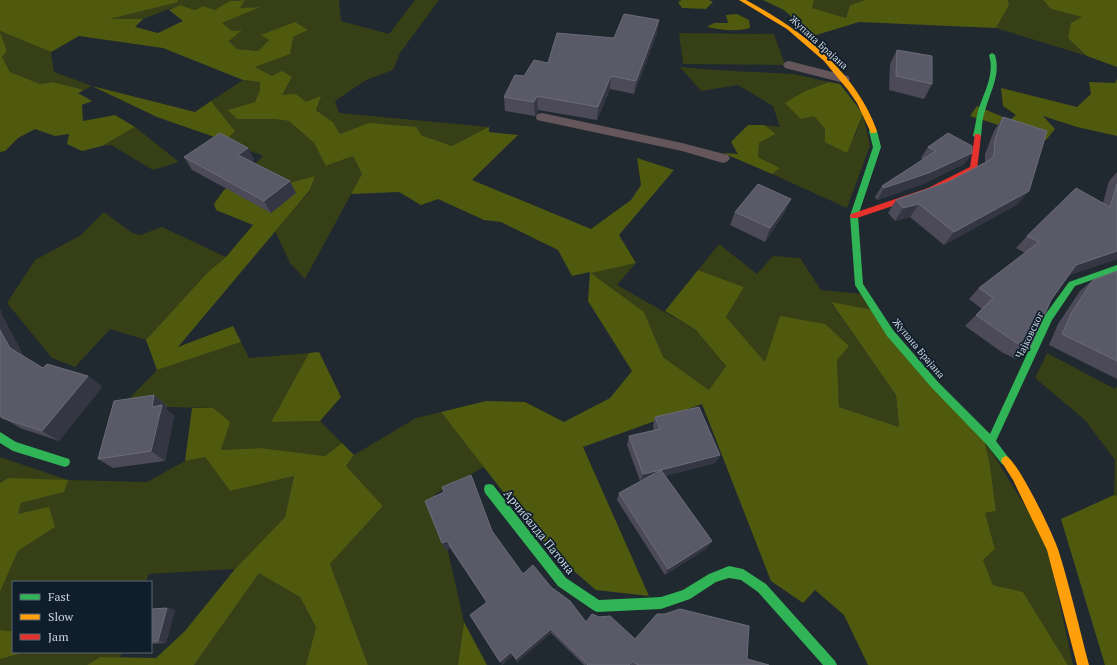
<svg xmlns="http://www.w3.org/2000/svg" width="1117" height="665" font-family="'PT Serif',serif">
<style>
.green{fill:#373f16}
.forest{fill:#505a0f}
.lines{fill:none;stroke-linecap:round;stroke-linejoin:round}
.lane{fill:#65565b;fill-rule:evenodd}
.fast{fill:#30b455;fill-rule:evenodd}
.slow{fill:#ff9f0a;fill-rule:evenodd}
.jam{fill:#e5322d;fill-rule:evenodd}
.wall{fill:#4c4a59}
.shaded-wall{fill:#343643}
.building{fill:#595967;stroke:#6b6c7a}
.labels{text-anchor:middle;stroke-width:3.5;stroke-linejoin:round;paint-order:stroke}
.street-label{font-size:10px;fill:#cbd4dd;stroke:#101e2c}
.near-street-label{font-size:12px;fill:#cbd4dd;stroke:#101e2c}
</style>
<rect width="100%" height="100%" fill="#202830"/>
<g class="green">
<polygon points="177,0 234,0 215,10 203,6 195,10 180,5 143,19 110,19 178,1"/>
<polygon points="245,0 339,0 341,21 389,34 415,0 439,0 400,53 393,70 366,80 335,101 339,113 489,127 488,132 452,146 421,135 369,124 340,134 333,122 306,102 281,95 292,78 272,76 254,67 270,61 293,37 307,30 274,31 262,35 269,40 258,51 237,49 229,40 241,30 232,31 221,23 259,7 240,8"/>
<polygon points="814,0 865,0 850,5 846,18 811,8"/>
<polygon points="1008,0 1043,0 1051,9 1082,17 1068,37 1087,56 996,28 1009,5"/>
<polygon points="0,31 51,52 54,72 92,86 84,90 53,82 40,84 10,72 2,57 7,51"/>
<polygon points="679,33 774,34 785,65 683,64"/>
<polygon points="680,67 714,70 794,74 829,82 805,91 814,116 825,129 855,136 863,114 870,146 847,208 772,174 780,168 758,157 759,143 776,134 764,125 780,127 773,106 738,85 701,91"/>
<polygon points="243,80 260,82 260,90 255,102 227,110 237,119 274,119 289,121 314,143 327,166 353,156 362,174 305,279 290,263 275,231 310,191 315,176 266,189 247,172 263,156 226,141 235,131 211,101"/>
<polygon points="135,127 179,162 153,170 111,145 102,146"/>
<polygon points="104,212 132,233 141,235 162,227 226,257 208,272 146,340 110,329 75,367 52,358 7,303 35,260 81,235"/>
<polygon points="719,244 757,274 773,256 800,258 821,290 862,294 873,310 831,303 896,395 899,427 839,407 837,360 765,362 726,317 744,287 698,270"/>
<polygon points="636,263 617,285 696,330 726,366 709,390 663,357 644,312 590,272"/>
<polygon points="241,342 249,358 309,353 271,422 320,421 342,443 325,456 260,448 221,450 213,408 122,406 157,370"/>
<polygon points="1047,353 1115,389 1117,386 1117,496 1114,495 1115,460 1085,420 1035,378"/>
<polygon points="441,412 484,467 435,494 464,622 458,665 368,665 330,564 383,506 346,466 354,455 416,418"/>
<polygon points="984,439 1046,540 1073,665 1068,665 1023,592 993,585 983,560 995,549 985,513 996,511 990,465"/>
<polygon points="0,457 68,480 147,482 185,461 205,457 230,491 294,476 285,517 235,569 149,574 146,582 13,582 13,631 0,630 0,592 18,551 55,527 18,514 21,503 64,492 8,478 0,483"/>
<polygon points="259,572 300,597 316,627 306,665 194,665"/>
<polygon points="19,652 122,652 120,657 100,657 87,665 0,665 0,659 19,654"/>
</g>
<g class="forest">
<polygon points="0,0 177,0 178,2 110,19 143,19 135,27 158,33 183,21 169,10 180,5 195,10 203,6 215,10 230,1 245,0 240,8 260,7 222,23 232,31 242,30 229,41 237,49 258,51 269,40 261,35 295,22 308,30 293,37 290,54 255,67 272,76 282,71 292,77 282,95 296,94 306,102 321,96 316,110 333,122 340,134 369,123 416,127 421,135 452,146 489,127 489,132 518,135 472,180 591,229 631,200 641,185 637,158 674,170 619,235 636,263 591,273 644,312 663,357 709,390 726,366 696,330 665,311 698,270 744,287 726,317 765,362 780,316 825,324 849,346 837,360 839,407 899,427 896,395 831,302 873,310 984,439 990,465 996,511 985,513 995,549 983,560 993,585 1023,592 1068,665 868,665 844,615 815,590 803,603 771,581 702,404 583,447 649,596 596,590 546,547 441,412 486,401 525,402 564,422 610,398 632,371 588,301 590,272 572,276 558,250 501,222 484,220 438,199 421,205 399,192 351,194 362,174 353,156 326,166 314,143 289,121 274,119 237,119 227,110 255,102 260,90 260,82 243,80 163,48 79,36 51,52 0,31"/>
<polygon points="682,0 709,0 713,2 706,9 682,8 678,2"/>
<polygon points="763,0 814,0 812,8 846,18 850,5 865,0 1008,0 1009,5 996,28 859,22 813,36 784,10"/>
<polygon points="1043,0 1117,0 1117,67 1087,56 1068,38 1071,23 1082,17 1051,9"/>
<path d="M737,14L749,20L750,28C736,32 721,30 707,27L714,23H728L726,15Z"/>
<polygon points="0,32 7,51 2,57 10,72 40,84 53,82 84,90 78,93 92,101 82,105 83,121 115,115 135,127 102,146 82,151 67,144 69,134 55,136 35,129 18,138 5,151 0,152"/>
<polygon points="1117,79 1117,136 1077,127 1043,116 1055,129 1046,140 970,116 977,106 1010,120 1016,115 1003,106 1001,88 1077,107 1091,94 1089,82 1115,83"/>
<polygon points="829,82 840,84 863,114 847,153 825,142 825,129 814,116 801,119 785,103 805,91"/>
<polygon points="92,86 195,112 211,101 235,131 226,141 157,117"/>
<polygon points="748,125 764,125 776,134 759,143 758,157 780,168 772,174 723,153 738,154 731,142"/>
<polygon points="247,172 266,189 315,176 310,190 178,347 233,326 241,342 157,370 146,340 208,272 226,257 253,225 216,210 214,204 224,190"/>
<polygon points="319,352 341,397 320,421 271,422 309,353"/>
<polygon points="192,408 213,408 230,422 221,450 260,448 325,456 342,443 354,455 346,466 383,506 330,564 368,665 306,665 316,627 300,597 259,573 194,665 87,665 100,657 156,658 185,631 235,569 285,517 294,476 230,491 205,457 185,461"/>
<polygon points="8,478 68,480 64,492 21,503 18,514 49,507 55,527 18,551 0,592 0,483"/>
<polygon points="1114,495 1117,496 1117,665 1105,665 1061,519"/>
<polygon points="464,622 487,665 458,665"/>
<polygon points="0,630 13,631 13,652 19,652 19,654 0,659"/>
</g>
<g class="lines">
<g class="lane">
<polygon points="789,61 848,76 850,79 848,82 844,83 785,68 783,65 785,62"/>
<polygon points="542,113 682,143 728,155 730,158 728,161 723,163 682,151 537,120 536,117 537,114"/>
</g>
<g class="fast">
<path d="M992,53L995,55C1001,75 990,92 985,111C982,119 982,128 981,136L977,138L973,136C975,128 976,119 978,111C984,92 995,75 989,55Z"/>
<polygon points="871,129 875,129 877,131 881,147 858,216 863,284 893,330 938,382 990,434 1045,315 1069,282 1117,265 1117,271 1075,286 1052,320 996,441 1011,461 1010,464 1006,466 1002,464 987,445 932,388 887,336 855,285 850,216 873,147 869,131"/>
<polygon points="0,432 16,442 69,459 70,462 69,465 65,467 13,451 0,443"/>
<polygon points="489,484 493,485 566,578 599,600 661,597 683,590 709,574 729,566 743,569 766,584 835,661 837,665 823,665 758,592 741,580 729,578 716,582 690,599 661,609 597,612 593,610 558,586 485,493 484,489 485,485"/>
</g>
<g class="slow">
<path d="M739,0H746C801,30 855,70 877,131L875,133H871L857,103L848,90L824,61L787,29Z"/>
<path d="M1006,456C1018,461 1053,534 1058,549C1070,587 1079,627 1089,665H1077L1047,550L1013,480L1001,461L1002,458Z"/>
</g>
<polygon class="jam" points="975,134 979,134 981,136 977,170 934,192 857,218 851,218 850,216 851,214 928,188 970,167"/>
</g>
<g class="wall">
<polygon points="657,33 634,94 610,89 597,120 538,110 535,116 505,111 504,97 548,63 614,38"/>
<polygon points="897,50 932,84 924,99 889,90 890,64"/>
<polygon points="1003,117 1018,204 944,245 910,217 895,221 888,213 896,200 948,182 985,163 985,154 994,131"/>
<polygon points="928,147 972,153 964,164 923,184 877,200 875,197 882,186 923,160 921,158"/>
<polygon points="248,148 254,160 252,162 290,181 296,193 271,213 192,170 184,157"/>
<polygon points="1117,172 1117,259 1069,275 1051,300 1029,349 1016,359 1003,353 965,326 982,309 969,299 979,288 1025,253 1016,248 1027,236 1103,203 1109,181"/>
<polygon points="735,212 785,212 765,242 730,225"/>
<polygon points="1117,271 1117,379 1049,345 1058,324 1080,291 1093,280"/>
<polygon points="0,309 1,313 24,357 43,368 88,376 102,387 59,441 20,428 0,416"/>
<polygon points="154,395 167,406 166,409 174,416 165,461 113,468 98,459"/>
<polygon points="655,417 720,455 715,463 665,476 712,541 707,548 665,575 617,500 619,493 640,481 627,445 629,436 654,430 653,426"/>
<polygon points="492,531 523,574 551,587 586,622 635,639 747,659 769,665 584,665 551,633 517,662 513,655 502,665 486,602 450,548 446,550 442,543"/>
<polygon points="167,608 175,610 166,643 151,644 151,609"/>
</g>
<g class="shaded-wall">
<polygon points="659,20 657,33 634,94 636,81"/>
<polygon points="611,76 610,89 597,120 598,107"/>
<polygon points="537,96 538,110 535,116 534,102"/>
<polygon points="248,148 254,160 245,167 238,155"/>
<polygon points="972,153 964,164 923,184 877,200 884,188"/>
<polygon points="290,181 296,193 271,213 264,201"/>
<polygon points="1029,191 1018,204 944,245 954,232"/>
<polygon points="791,199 785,212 765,242 770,228"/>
<polygon points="919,204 910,217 895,221 903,208"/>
<polygon points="1117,251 1117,259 1064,277 1076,265"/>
<polygon points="0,309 1,313 26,360 10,348 0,330"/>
<polygon points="88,376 102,387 59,441 42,431"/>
<polygon points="154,395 167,406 166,409 174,416 165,461 151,451 152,407"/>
<polygon points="720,455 715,463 658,478 661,470"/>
<polygon points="661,470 640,482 643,474"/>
<polygon points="447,541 450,548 446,550 442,543"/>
<polygon points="712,541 707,548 665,575 668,569"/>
<polygon points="167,608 175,610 166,643 158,641"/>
<polygon points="551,629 551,633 517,662 516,659"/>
<polygon points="511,652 513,655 502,665 500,662"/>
</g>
<g class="building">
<polygon points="624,14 659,20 636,81 611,76 598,107 537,96 534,102 504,97 515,75 524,76 534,60 548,63 557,33 614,38"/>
<polygon points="897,50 932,56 932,84 896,76"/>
<polygon points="1003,117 1047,131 1029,191 954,232 919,204 903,208 896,200 948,182 990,160 994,155 995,140"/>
<polygon points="220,133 248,148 238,155 290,181 264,201 184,157"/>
<polygon points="948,133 972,146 972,153 931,172 884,188 882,186 936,151 928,147"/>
<polygon points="758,184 791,199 770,228 735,212"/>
<polygon points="1117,184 1117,251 1076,265 1051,300 1029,349 1015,342 976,315 993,298 979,288 1039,242 1027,236 1076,188 1110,207"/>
<polygon points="1117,271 1117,361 1062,334 1072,312 1093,280"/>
<polygon points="0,330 10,348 43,368 47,364 88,376 42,431 2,418 0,416"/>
<polygon points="154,395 152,407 162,405 151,451 98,459 114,401"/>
<polygon points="699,407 720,455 661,470 712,541 668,569 619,493 661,470 643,474 629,436 660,429 655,417"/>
<polygon points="471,475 492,531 523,574 533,565 551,587 570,601 586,622 592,614 599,617 610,616 635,639 657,614 665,614 680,609 749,626 747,659 769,665 638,665 632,661 629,665 588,665 551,629 516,659 511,652 500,662 470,615 487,602 447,541 442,543 425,501 444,492 442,487"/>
<polygon points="167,608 158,641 151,641 151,609"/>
</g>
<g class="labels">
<g class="street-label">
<text transform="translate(819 42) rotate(42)" y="4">Жупана Брајана</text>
<text transform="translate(1029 335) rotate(-64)" y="4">Чајковског</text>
<text transform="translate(919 348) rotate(50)" y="4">Жупана Брајана</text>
</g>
<g class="near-street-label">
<text transform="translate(539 532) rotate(51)" y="4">Арчибалда Патона</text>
</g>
</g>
<rect x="12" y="581" width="140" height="72" fill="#101e2c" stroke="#5b6773"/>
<rect x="20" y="594" width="20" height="6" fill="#30b455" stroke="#5b6773"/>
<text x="48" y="601" font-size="12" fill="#cbd4dd">Fast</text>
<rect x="20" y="614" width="20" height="6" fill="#ff9f0a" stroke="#5b6773"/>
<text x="48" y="621" font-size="12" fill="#cbd4dd">Slow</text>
<rect x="20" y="634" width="20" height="6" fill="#e5322d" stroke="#5b6773"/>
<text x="48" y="641" font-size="12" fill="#cbd4dd">Jam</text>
</svg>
